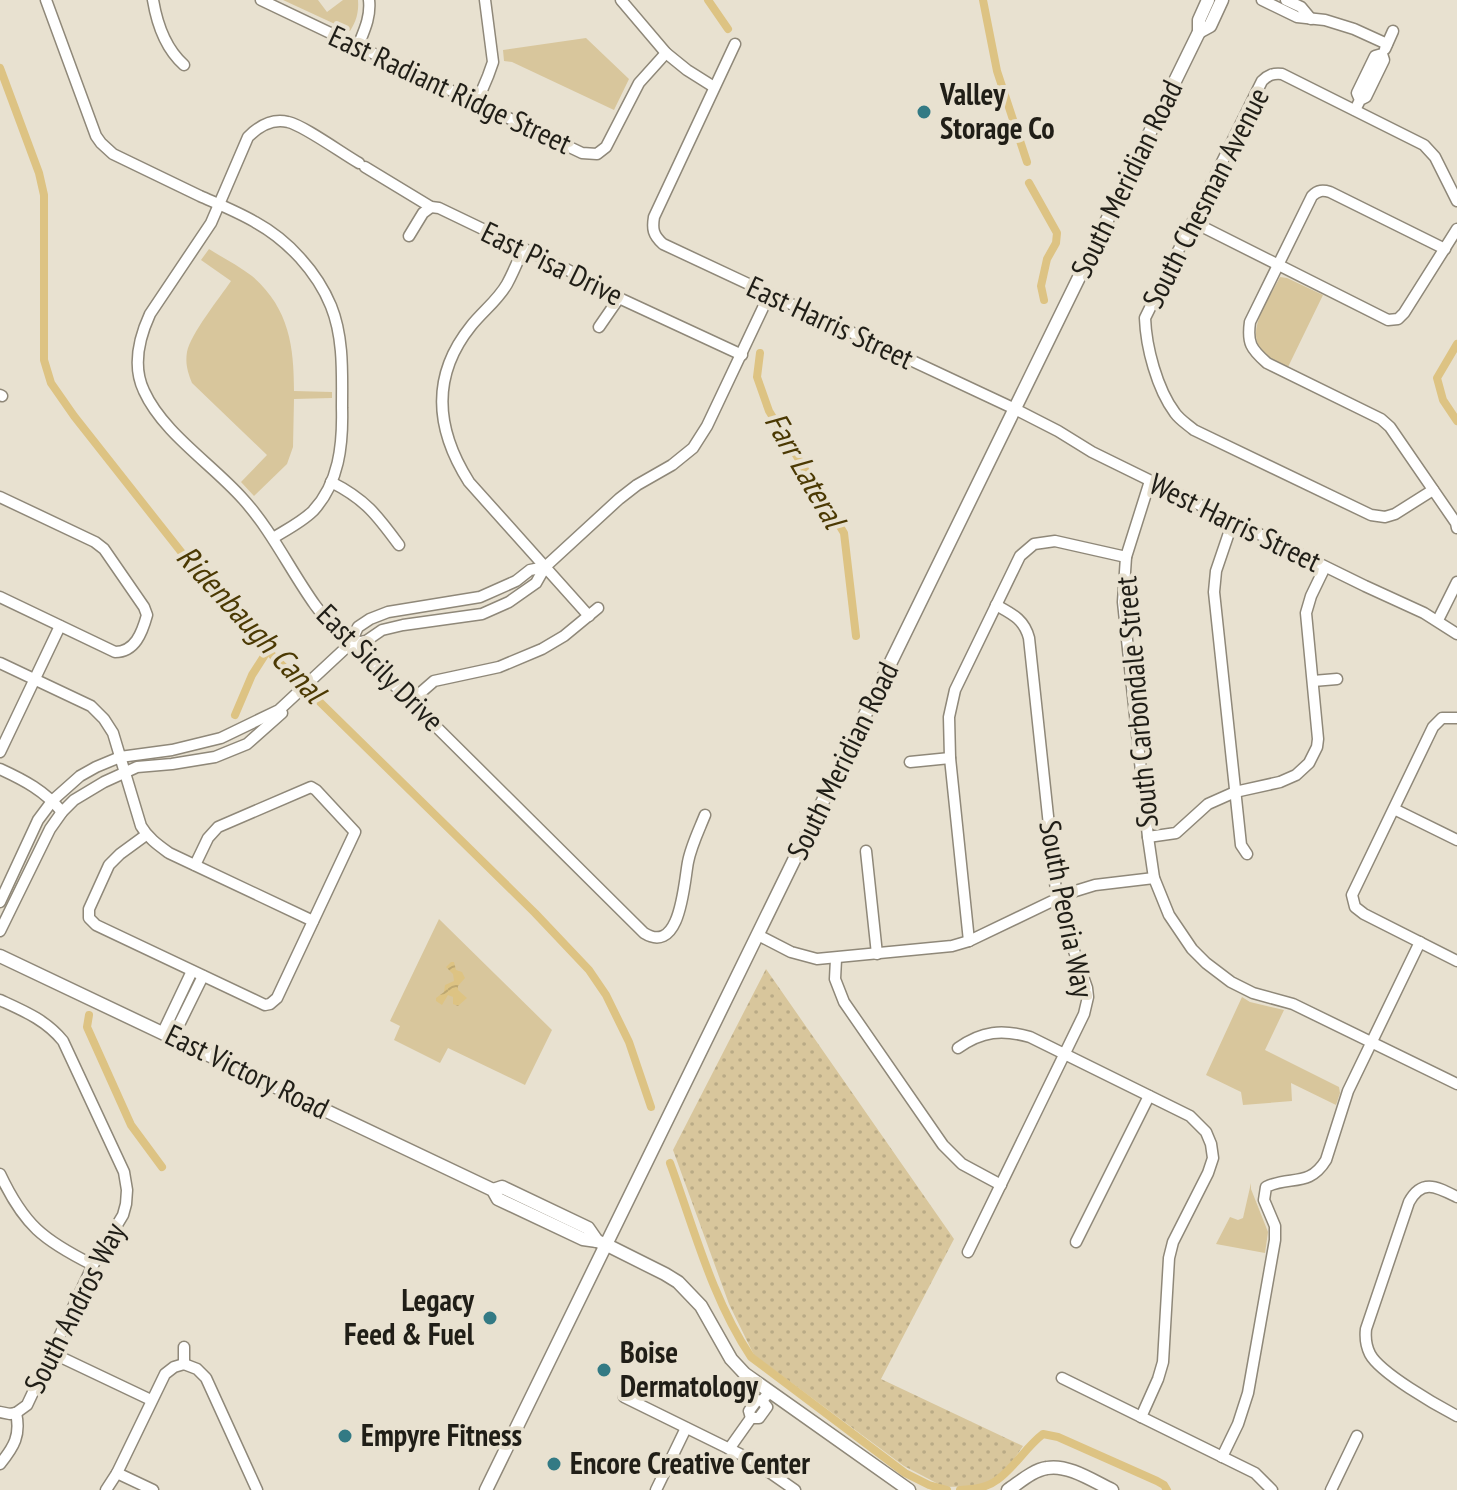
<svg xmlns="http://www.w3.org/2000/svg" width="1457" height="1490" font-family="'PT Sans Narrow',sans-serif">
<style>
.grass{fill:url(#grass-dots)}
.park{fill:#d8c69c}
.water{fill:url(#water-waves)}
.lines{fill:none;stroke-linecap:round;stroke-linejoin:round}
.canal{stroke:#ddc383;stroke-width:8}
.minor-casing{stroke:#8f8879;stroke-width:13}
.major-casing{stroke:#8f8879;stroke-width:15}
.minor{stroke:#fff;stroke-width:10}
.major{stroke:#fff;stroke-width:12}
.poi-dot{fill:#337a84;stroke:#e8e1d0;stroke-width:3}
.labels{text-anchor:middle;stroke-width:8;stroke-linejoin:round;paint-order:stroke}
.street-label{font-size:30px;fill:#201e17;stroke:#e8e1d0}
.poi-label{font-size:30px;font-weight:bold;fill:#201e17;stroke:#e8e1d0;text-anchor:start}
.water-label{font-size:32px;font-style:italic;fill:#4b3903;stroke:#e8e1d0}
</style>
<defs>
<pattern id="grass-dots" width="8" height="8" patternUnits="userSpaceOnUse" patternTransform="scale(2)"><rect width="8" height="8" fill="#d8c69c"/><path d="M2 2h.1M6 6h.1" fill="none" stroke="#b9aa86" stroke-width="1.8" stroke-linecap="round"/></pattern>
<pattern id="water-waves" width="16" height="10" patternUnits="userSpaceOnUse" patternTransform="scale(2)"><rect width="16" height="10" fill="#ddc383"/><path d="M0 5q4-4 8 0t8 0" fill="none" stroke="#bda770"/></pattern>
</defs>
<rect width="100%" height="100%" fill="#e8e1d0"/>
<polygon class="grass" points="766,969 954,1239 881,1379 1023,1446 1003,1475 981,1486 944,1487 904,1466 754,1355 729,1304 673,1150"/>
<g class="park">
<path d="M283,0H318L327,12L343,0H358C359,12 356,22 350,31Z"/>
<polygon points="586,38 629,79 614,110 512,62 504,61 503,50"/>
<path d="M209,249C223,258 239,266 252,276C289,308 294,346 294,391L332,392V398L294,399L293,447L287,464L254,496L241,482L267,455L192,383C188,373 185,364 187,352C191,333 219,299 231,281L201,260Z"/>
<path d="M1280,277L1287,278L1323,295L1288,367C1280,363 1271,360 1265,354C1242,333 1269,299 1280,277Z"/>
<polygon points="439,919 552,1030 525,1085 448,1048 440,1063 394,1040 400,1026 390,1021"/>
<polygon points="1242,997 1250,1002 1284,1010 1265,1050 1339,1087 1340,1093 1336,1105 1291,1083 1292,1101 1243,1105 1241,1092 1206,1075"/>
<polygon points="1251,1183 1251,1189 1268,1232 1265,1253 1216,1244 1230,1217 1238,1220 1243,1218"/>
</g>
<polygon class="water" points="451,962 454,962 456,970 462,972 465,978 458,986 458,990 467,998 458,1006 453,1004 453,997 448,995 442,1005 436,1001 436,998 444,992 445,985 454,981 453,974 446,967"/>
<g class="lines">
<g class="canal">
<polyline points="708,0 728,29"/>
<polyline points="983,0 997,71 1027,162"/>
<polyline points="0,68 39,173 44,195 44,360 51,383 74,416 212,591 273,656 535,913 589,970 606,995 629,1042 651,1107"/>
<polyline points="1029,183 1057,233 1056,243 1047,259 1041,286 1044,300"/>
<polyline points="1457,344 1437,378 1443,400 1457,421"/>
<polyline points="760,353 757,377 769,411 844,533 856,636"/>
<polyline points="235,715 252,675 268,650"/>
<polyline points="89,1015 87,1027 131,1125 162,1167"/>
<path d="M670,1163C694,1228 712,1299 751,1357L905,1473L929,1485L947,1490"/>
<path d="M960,1490C973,1489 987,1488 997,1480C1015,1467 1026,1447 1043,1434L1058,1437L1157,1481L1164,1485L1167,1490"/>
</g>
<defs>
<g id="minor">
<path d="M46,0L96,136L101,143L113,154C142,168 171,182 200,196C218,204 238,212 255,222C288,240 317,272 331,306C344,338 342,375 342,408C343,445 339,483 313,511C302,522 286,530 273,538"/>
<path d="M153,0C157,24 166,49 184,65"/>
<polyline points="261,0 582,153 597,154 606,147 639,83 666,53"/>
<polyline points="621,0 666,53 687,70 714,87"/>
<polyline points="1262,0 1297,17 1325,20 1354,29 1387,44"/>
<polyline points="1286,0 1301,7 1311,19"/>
<path d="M735,44L654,217C652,229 653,235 663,244L1015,409L1058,431L1092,452L1365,586L1424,613L1457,634"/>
<path d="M358,46C364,31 371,17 369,0"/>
<polyline points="1385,49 1393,31"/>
<polyline points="477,102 488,76 493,62 485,0"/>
<polyline points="1355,110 1360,100 1366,97 1384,60 1382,54 1375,56 1357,93 1360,100"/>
<path d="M359,163C343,154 303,125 288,122C272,118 258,127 248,137L211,223L150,314C139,338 132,366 144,391C163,433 212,464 243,499C272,531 290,570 315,605C335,632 361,659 388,679L644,933C681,956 684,882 688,862C691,846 699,830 705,815"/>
<polyline points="365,167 431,207 439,208 566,269 619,298 742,355"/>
<polyline points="1193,222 1388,320 1398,319 1404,313 1457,229"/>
<polyline points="409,236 423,213 431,207"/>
<path d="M523,249C518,261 513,273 507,284C498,300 483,311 471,326C430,377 436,430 469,482L589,616"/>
<path d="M1445,249L1330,192C1323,190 1318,190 1312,196L1250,322C1247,343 1251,349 1267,363L1381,419L1390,427L1456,523L1457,528"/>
<polyline points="599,327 619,298"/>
<polyline points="0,395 2,396"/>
<polyline points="1150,481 1126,557 1123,602 1148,837 1154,878 1169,915 1192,949 1206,963 1231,982 1253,993 1293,1004 1457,1084"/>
<path d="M331,482C365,499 377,515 399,545"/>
<path d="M1433,490L1395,514L1385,517L1371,515L1194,430C1187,424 1180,420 1175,413C1157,389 1146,347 1145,318L1262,81C1268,75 1273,73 1282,74L1424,145L1435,157L1457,201"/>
<path d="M0,497L95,542L104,549L144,607L147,615C142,633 135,652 115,652L0,597"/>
<polyline points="1233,521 1216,571 1214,592 1241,845 1247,854"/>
<polyline points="1438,620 1457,582"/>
<polyline points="350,644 366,641 382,630 403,625 482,614 509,602 536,583 545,567 619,499 637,485 672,465 693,448 707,426 769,295"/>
<path d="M0,663L91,706L104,719L113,733L141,826C148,838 158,845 169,853L313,921"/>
<polyline points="1313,681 1337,679"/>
<polyline points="411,701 434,681 499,667 542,649 564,636 598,608"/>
<polyline points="1457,718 1442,718 1433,727 1352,895 1355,907 1364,914 1457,961"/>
<polyline points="0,752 60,626"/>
<polyline points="910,762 950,758"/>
<path d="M0,769C24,780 45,791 62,812"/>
<polyline points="1394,809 1457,840"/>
<polyline points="146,835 120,854 109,865 89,909 89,918 96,925 265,1005 270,1004 277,998 355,832 316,790 311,787 218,827 208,838 195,865"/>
<polyline points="1148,837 1176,833 1208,804 1235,792 1280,782 1296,775 1309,763 1317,747 1318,739 1306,613 1311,596 1325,567"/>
<polyline points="866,851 877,954"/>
<polyline points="0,902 38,820 53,800 80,776 96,767 120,757 172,750 221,738 279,710 350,644 358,627 370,619 388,612 480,597 516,581 530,570 545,567"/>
<polyline points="0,931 50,829 62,812 74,800 104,782 137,767 172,764 215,757 247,744 282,713"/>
<polyline points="758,935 791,952 817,959 952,946 969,941 1069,893 1095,885 1154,878"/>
<polyline points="969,941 950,758 949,717 955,690 1020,556 1034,544 1055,541 1126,557"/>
<polyline points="836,959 835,979 844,1002 943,1145 962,1164 1001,1185"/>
<path d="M0,1000C24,1011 46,1020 63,1041L124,1172L127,1190L126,1204L123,1215L93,1265L27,1405L16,1413"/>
<polyline points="163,1032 192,971"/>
<polyline points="173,1037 203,976"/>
<path d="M958,1048C982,1031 1002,1029 1030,1037L1190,1116L1206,1132L1211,1144L1213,1158L1208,1173L1173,1242L1169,1258L1163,1362L1158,1379L1141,1417"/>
<path d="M0,1174C24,1225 43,1240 93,1265"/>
<path d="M1457,1197C1437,1187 1422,1178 1409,1202L1366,1329C1365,1338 1366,1346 1370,1354C1380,1373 1436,1405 1457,1416"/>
<polyline points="1076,1242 1149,1096"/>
<path d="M968,1252L1084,1014L1088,997L1087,988L1066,928L1056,891L1029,638C1024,619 1012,614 996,605"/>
<polyline points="52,1353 151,1400"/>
<polyline points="184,1364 197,1369 206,1378 257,1490"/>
<polyline points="184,1364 184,1347"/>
<polyline points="1062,1378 1255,1473 1272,1490"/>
<polyline points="624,1397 752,1460 795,1490"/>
<polyline points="762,1401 767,1407 759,1418 751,1418 749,1411 757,1400 762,1401 769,1392"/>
<polyline points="0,1412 10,1414 16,1413"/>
<polyline points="729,1449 751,1418"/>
<path d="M1222,1457L1238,1424L1248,1393L1275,1240V1226L1264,1200L1266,1187C1290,1175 1309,1188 1326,1160L1348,1091L1420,942"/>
<path d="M0,1464C14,1447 21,1435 16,1413"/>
<polyline points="117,1473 153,1490"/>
<polyline points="106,1490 117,1473 165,1374 174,1367 184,1364"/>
<polyline points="656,1490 686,1428"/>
<polyline points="1331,1490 1357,1436"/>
</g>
<g id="major">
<polyline points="1199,32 1210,26 1222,0"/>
<polyline points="0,956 493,1190 498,1199 583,1239 597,1241 607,1245 665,1274 678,1282 701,1306 731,1359 745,1374 909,1490"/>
<polyline points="493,1190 502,1187 588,1228 597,1241"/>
<polyline points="486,1490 1199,32 1199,20 1208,0"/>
<path d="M1008,1490C1020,1482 1033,1470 1047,1468C1068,1464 1093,1481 1112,1490"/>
</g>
</defs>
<use href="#minor" class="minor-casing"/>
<use href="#major" class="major-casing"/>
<use href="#minor" class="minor"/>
<use href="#major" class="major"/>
</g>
<g class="poi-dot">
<circle cx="924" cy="112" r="8"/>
<circle cx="490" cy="1318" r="8"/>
<circle cx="604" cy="1370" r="8"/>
<circle cx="345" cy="1436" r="8"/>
<circle cx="554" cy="1464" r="8"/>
</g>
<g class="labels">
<g class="street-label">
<text transform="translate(450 90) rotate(25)" y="10">East Radiant Ridge Street</text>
<text transform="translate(1127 179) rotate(-64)" y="10">South Meridian Road</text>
<text transform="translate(1206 198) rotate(-63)" y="10">South Chesman Avenue</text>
<text transform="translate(552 264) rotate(26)" y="10">East Pisa Drive</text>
<text transform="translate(830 323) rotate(25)" y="10">East Harris Street</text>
<text transform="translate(1235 523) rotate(26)" y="10">West Harris Street</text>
<text transform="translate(380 668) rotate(45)" y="10">East Sicily Drive</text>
<text transform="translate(1137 702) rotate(-95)" y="10">South Carbondale Street</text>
<text transform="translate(843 761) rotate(-64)" y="10">South Meridian Road</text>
<text transform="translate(1066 909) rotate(79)" y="10">South Peoria Way</text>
<text transform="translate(247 1072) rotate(26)" y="10">East Victory Road</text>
<text transform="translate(75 1308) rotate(-63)" y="10">South Andros Way</text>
</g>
<g class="poi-label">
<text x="940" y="105">Valley<tspan x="940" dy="34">Storage Co</tspan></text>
<text x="474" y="1311" text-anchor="end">Legacy<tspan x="474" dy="34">Feed &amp; Fuel</tspan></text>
<text x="620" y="1363">Boise<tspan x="620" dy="34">Dermatology</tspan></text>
<text x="361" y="1446">Empyre Fitness</text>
<text x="570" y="1474">Encore Creative Center</text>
</g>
<g class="water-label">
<text transform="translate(805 470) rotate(60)" y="11">Farr Lateral</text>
<text transform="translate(251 624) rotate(47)" y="11">Ridenbaugh Canal</text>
</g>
</g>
</svg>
